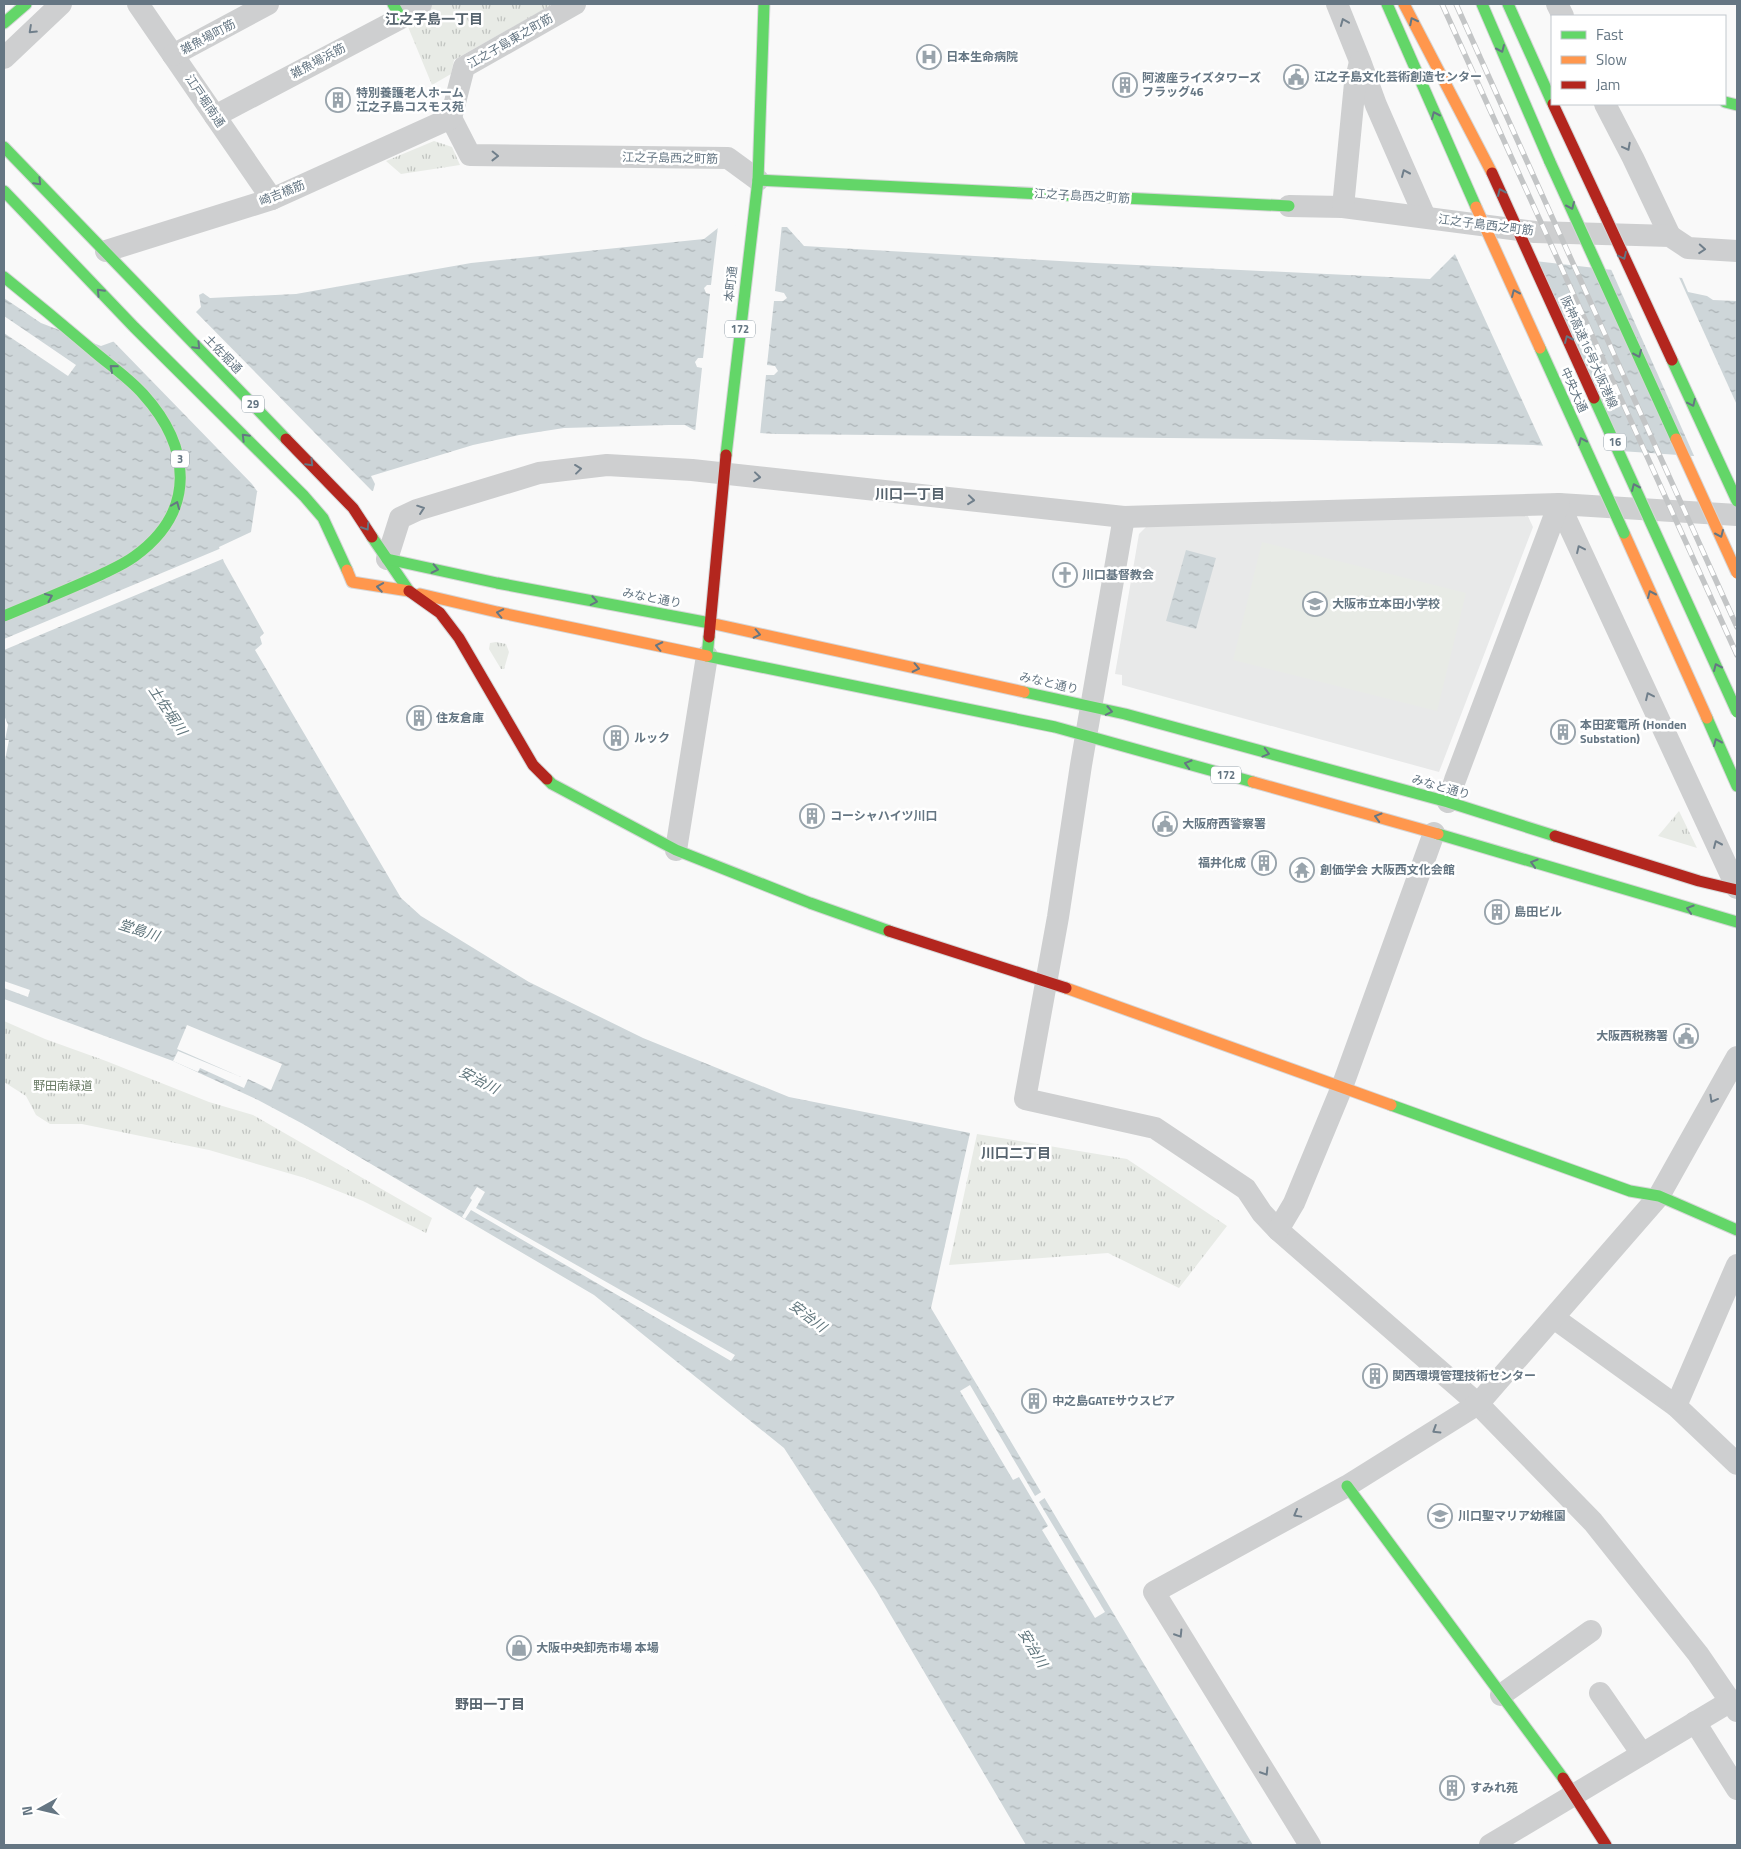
<svg xmlns="http://www.w3.org/2000/svg" width="1741" height="1849" font-family="'Titillium Web','Noto Sans JP',sans-serif">
<style>
.built{fill:#e8e9e9}
.grass{fill:url(#grass-tufts)}
.pitch{fill:#e8ebe6}
.water{fill:url(#water-ripples)}
.pier{fill:#f9f9f9}
.lines{fill:none;stroke-linecap:round;stroke-linejoin:round}
.fast-casing{stroke:#d5d6d7;stroke-width:13}
.slow-casing{stroke:#d5d6d7;stroke-width:13}
.jam-casing{stroke:#d5d6d7;stroke-width:13}
.street{stroke:#cecfd0;stroke-width:22}
.fast{stroke:#63d668;stroke-width:11}
.slow{stroke:#ff974d;stroke-width:11}
.jam{stroke:#b3261e;stroke-width:11}
.rail-casing{stroke:#c3c5c6;stroke-width:5.5}
.rail{stroke:#fff;stroke-width:4;stroke-dasharray:11;stroke-linecap:butt}
.fast-bridge-casing{stroke:#d5d6d7;stroke-width:13;stroke-linecap:butt}
.slow-bridge-casing{stroke:#d5d6d7;stroke-width:13;stroke-linecap:butt}
.jam-bridge-casing{stroke:#d5d6d7;stroke-width:13;stroke-linecap:butt}
.fast-bridge{stroke:#63d668;stroke-width:11}
.slow-bridge{stroke:#ff974d;stroke-width:11}
.jam-bridge{stroke:#b3261e;stroke-width:11}
.oneway{stroke:#657683}
.oneway2{stroke:#707f8b}
.labels{text-anchor:middle;stroke-width:5;stroke-linejoin:round;paint-order:stroke}
.shield{fill:#fff;stroke:#939fa8;stroke-width:1}
.shield-label{font-size:11px;font-weight:bold;fill:#657683}
.street-label{font-size:12px;fill:#657683;stroke:#fff}
.poi-label{font-size:12px;font-weight:bold;fill:#657683;stroke:#fff;text-anchor:start}
.park-label{font-size:12px;fill:#687a64;stroke:#fff}
.neighbourhood-label{font-size:14px;font-weight:bold;fill:#57646e;stroke:#fff}
.water-label{font-size:14px;font-style:italic;fill:#60757c;stroke:#fff}
</style>
<defs>
<pattern id="grass-tufts" width="24" height="20" patternUnits="userSpaceOnUse" patternTransform="scale(1.25)"><rect width="24" height="20" fill="#e8ebe6"/><path d="M3 7l-1-3M5 7V3M7 7l1-3M15 17l-1-3M17 17v-4M19 17l1-3" fill="none" stroke="#c0c3c0"/></pattern>
<pattern id="water-ripples" width="26" height="14" patternUnits="userSpaceOnUse" patternTransform="scale(1.25)"><rect width="26" height="14" fill="#ced6d9"/><path d="M2 4q2-2 4 0t4 0M15 11q2-2 4 0t4 0" fill="none" stroke="#abb2b5"/></pattern>
</defs>
<rect width="100%" height="100%" fill="#f9f9f9"/>
<polygon class="built" points="1526,512 1533,527 1439,772 1122,685 1122,675 1115,674 1139,534 1147,526"/>
<g class="grass">
<polygon points="433,4 549,4 550,6 454,60 451,74 432,85 406,22"/>
<polygon points="434,141 452,147 460,165 401,174 386,161"/>
<polygon points="496,642 506,644 509,652 504,669 501,669 489,649 490,643"/>
<polygon points="1679,811 1697,848 1658,836"/>
<polygon points="4,1021 45,1039 106,1061 209,1102 253,1115 432,1218 426,1233 363,1201 305,1178 209,1150 82,1124 50,1124 36,1115 26,1096 4,1082"/>
<polygon points="977,1134 1127,1159 1227,1226 1179,1288 1108,1253 949,1265"/>
</g>
<polygon class="pitch" points="1262,542 1466,593 1437,711 1233,660"/>
<g class="water">
<polygon points="787,227 804,246 1095,263 1430,279 1457,252 1682,278 1688,292 1707,296 1713,300 1737,301 1737,459 1533,445 1269,439 779,434 694,430 685,425 669,425 564,428 519,435 473,445 371,476 375,484 373,491 257,492 251,532 219,547 224,562 264,633 260,637 262,644 255,650 401,898 421,916 529,982 643,1038 789,1097 970,1133 931,1308 1130,1641 1253,1845 1026,1845 876,1590 784,1448 594,1295 303,1124 258,1100 173,1061 4,999 4,765 9,740 5,740 8,725 4,715 4,298 41,323 101,346 196,312 201,307 199,295 203,293 210,298 296,294 471,263 704,239 718,228"/>
<polygon points="1186,550 1216,558 1196,629 1166,621"/>
</g>
<g class="pier">
<polygon points="782,224 775,291 784,293 787,298 783,301 774,301 767,365 775,366 778,371 774,375 766,375 760,435 695,433 702,368 697,367 695,362 698,358 703,358 710,294 706,293 704,288 707,285 711,285 718,226"/>
<polygon points="1456,250 1524,257 1616,453 1544,448 1454,252"/>
<polygon points="1610,267 1678,275 1737,405 1737,461 1695,458"/>
<polygon points="194,310 374,493 259,494 252,484 112,340"/>
<polygon points="4,316 76,365 68,376 4,333"/>
<polygon points="224,547 222,548 225,558 4,650 4,639"/>
<polygon points="4,981 30,990 28,997 4,988"/>
<polygon points="187,1025 282,1064 271,1090 248,1079 244,1088 200,1068 198,1072 173,1061 178,1051 241,1077 177,1049"/>
<polygon points="477,1187 485,1192 476,1208 735,1355 731,1361 471,1210 465,1219 462,1217 472,1200 470,1198"/>
<polygon points="970,1385 1035,1496 1043,1491 1046,1497 1039,1502 1105,1612 1095,1618 1042,1530 1048,1526 1019,1477 1013,1480 960,1391"/>
</g>
<g class="lines">
<defs>
<g id="fast">
<polyline points="393,4 401,18"/>
<polyline points="1387,4 1476,207"/>
<polyline points="1482,4 1550,162"/>
<polyline points="1508,4 1552,102"/>
<polyline points="4,23 26,4"/>
<polyline points="1725,102 1737,105"/>
<polyline points="4,147 286,439"/>
<polyline points="758,180 1289,206"/>
<polyline points="4,191 134,327 304,496 323,518 347,570"/>
<path d="M4,277C34,301 63,325 91,349C108,364 128,377 143,394C191,447 197,511 135,556C123,565 110,570 98,576C67,590 35,603 4,616"/>
<polyline points="726,455 758,180 764,4"/>
<polyline points="372,537 409,591"/>
<polyline points="387,559 497,583 710,623"/>
<polyline points="709,637 707,656 1055,727 1253,782"/>
<polyline points="1024,692 1125,714 1448,802 1555,836"/>
<polyline points="1707,718 1737,786"/>
<polyline points="547,779 552,784 676,850 810,903 889,931"/>
<polyline points="1438,834 1737,922"/>
<polyline points="1391,1105 1630,1191 1659,1196 1737,1230"/>
<polyline points="1347,1486 1563,1778"/>
</g>
<g id="slow">
<polyline points="1404,4 1492,173"/>
<polyline points="1624,533 1707,718"/>
<polyline points="347,570 352,582 409,591"/>
<polyline points="420,594 497,612 707,656"/>
<polyline points="710,623 1024,692"/>
<polyline points="1253,782 1438,834"/>
<polyline points="1066,988 1391,1105"/>
</g>
<g id="jam">
<polyline points="1553,104 1603,211"/>
<polyline points="286,439 353,508 372,537"/>
<polyline points="409,591 440,613 459,638 533,765 547,779"/>
<polyline points="709,637 726,455"/>
<polyline points="1555,836 1699,881 1737,890"/>
<polyline points="889,931 1066,988"/>
<polyline points="1563,1778 1606,1845"/>
</g>
</defs>
<use href="#fast" class="fast-casing"/>
<use href="#slow" class="slow-casing"/>
<use href="#jam" class="jam-casing"/>
<g class="street">
<polyline points="138,4 272,199"/>
<polyline points="1337,4 1360,61 1376,105 1425,217"/>
<polyline points="1557,4 1563,16"/>
<polyline points="173,55 268,4"/>
<polyline points="4,58 61,4"/>
<polyline points="1605,104 1633,158 1670,236"/>
<polyline points="215,116 401,18 421,4"/>
<polyline points="451,118 470,155 728,158 758,180"/>
<polyline points="451,118 464,67 575,4"/>
<polyline points="1289,206 1343,207 1535,232 1670,236 1688,248 1737,251"/>
<polyline points="1343,207 1355,83 1360,62"/>
<polyline points="106,251 272,199 451,118"/>
<polyline points="1737,515 1559,504 1737,888"/>
<polyline points="1124,517 1081,765 1058,917 1025,1099 1155,1128 1246,1189 1262,1213 1278,1230 1478,1404 1593,1522 1698,1654 1737,1711"/>
<polyline points="387,559 400,518 417,510 539,473 607,465 692,470 1124,517 1559,504 1455,780 1448,802"/>
<polyline points="676,850 707,656"/>
<polyline points="1278,1230 1294,1203 1342,1087 1434,833"/>
<polyline points="1554,1318 1676,1406 1737,1464"/>
<polyline points="1676,1406 1737,1265"/>
<polyline points="1600,1693 1642,1754"/>
<polyline points="1501,1695 1591,1631"/>
<polyline points="1695,1722 1737,1789"/>
<polyline points="1310,1845 1154,1592 1347,1486 1478,1404 1659,1196 1737,1057"/>
<polyline points="1490,1845 1731,1701"/>
</g>
<use href="#fast" class="fast"/>
<use href="#slow" class="slow"/>
<use href="#jam" class="jam"/>
<defs>
<g id="rail">
<polyline points="1442,4 1737,655"/>
<polyline points="1456,4 1737,627"/>
</g>
</defs>
<use href="#rail" class="rail-casing"/>
<use href="#rail" class="rail"/>
<defs>
<g id="fast-bridge">
<polyline points="1550,162 1676,439"/>
<polyline points="1540,348 1624,533"/>
<polyline points="1672,360 1737,501"/>
<polyline points="1594,398 1737,712"/>
</g>
<g id="slow-bridge">
<polyline points="1476,207 1540,348"/>
<polyline points="1676,439 1737,573"/>
</g>
<g id="jam-bridge">
<polyline points="1492,173 1594,398"/>
<polyline points="1603,211 1672,360"/>
</g>
</defs>
<use href="#fast-bridge" class="fast-bridge-casing"/>
<use href="#slow-bridge" class="slow-bridge-casing"/>
<use href="#jam-bridge" class="jam-bridge-casing"/>
<use href="#fast-bridge" class="fast-bridge"/>
<use href="#slow-bridge" class="slow-bridge"/>
<use href="#jam-bridge" class="jam-bridge"/>
</g>
<defs><path id="oneway-chevron" d="M-2-3.5L2.5 0L-2 3.5" fill="none" stroke-width="1.6" stroke-linecap="round" stroke-linejoin="round" transform="scale(1.25)"/></defs>
<g class="oneway">
<use href="#oneway-chevron" transform="translate(1413 21) rotate(-117)"/>
<use href="#oneway-chevron" transform="translate(1501 49) rotate(66)"/>
<use href="#oneway-chevron" transform="translate(1435 115) rotate(-114)"/>
<use href="#oneway-chevron" transform="translate(38 182) rotate(45)"/>
<use href="#oneway-chevron" transform="translate(1501 192) rotate(-114)"/>
<use href="#oneway-chevron" transform="translate(1571 206) rotate(66)"/>
<use href="#oneway-chevron" transform="translate(1623 256) rotate(65)"/>
<use href="#oneway-chevron" transform="translate(100 292) rotate(-134)"/>
<use href="#oneway-chevron" transform="translate(1515 293) rotate(-114)"/>
<use href="#oneway-chevron" transform="translate(1568 339) rotate(-114)"/>
<use href="#oneway-chevron" transform="translate(197 346) rotate(46)"/>
<use href="#oneway-chevron" transform="translate(1638 354) rotate(66)"/>
<use href="#oneway-chevron" transform="translate(113 368) rotate(-139)"/>
<use href="#oneway-chevron" transform="translate(1692 403) rotate(65)"/>
<use href="#oneway-chevron" transform="translate(245 437) rotate(-135)"/>
<use href="#oneway-chevron" transform="translate(1582 441) rotate(-114)"/>
<use href="#oneway-chevron" transform="translate(310 463) rotate(46)"/>
<use href="#oneway-chevron" transform="translate(1635 487) rotate(-114)"/>
<use href="#oneway-chevron" transform="translate(176 505) rotate(-68)"/>
<use href="#oneway-chevron" transform="translate(366 527) rotate(57)"/>
<use href="#oneway-chevron" transform="translate(1720 534) rotate(66)"/>
<use href="#oneway-chevron" transform="translate(435 569) rotate(12)"/>
<use href="#oneway-chevron" transform="translate(380 587) rotate(-171)"/>
<use href="#oneway-chevron" transform="translate(1651 594) rotate(-114)"/>
<use href="#oneway-chevron" transform="translate(49 597) rotate(-23)"/>
<use href="#oneway-chevron" transform="translate(594 601) rotate(11)"/>
<use href="#oneway-chevron" transform="translate(500 613) rotate(-168)"/>
<use href="#oneway-chevron" transform="translate(757 634) rotate(12)"/>
<use href="#oneway-chevron" transform="translate(659 646) rotate(-168)"/>
<use href="#oneway-chevron" transform="translate(1717 667) rotate(-114)"/>
<use href="#oneway-chevron" transform="translate(916 668) rotate(12)"/>
<use href="#oneway-chevron" transform="translate(1109 711) rotate(11)"/>
<use href="#oneway-chevron" transform="translate(1717 742) rotate(-114)"/>
<use href="#oneway-chevron" transform="translate(1266 753) rotate(15)"/>
<use href="#oneway-chevron" transform="translate(1188 764) rotate(-164)"/>
<use href="#oneway-chevron" transform="translate(1378 817) rotate(-164)"/>
<use href="#oneway-chevron" transform="translate(1534 863) rotate(-163)"/>
<use href="#oneway-chevron" transform="translate(1690 909) rotate(-163)"/>
</g>
<g class="oneway2">
<use href="#oneway-chevron" transform="translate(1344 22) rotate(-112)"/>
<use href="#oneway-chevron" transform="translate(32 30) rotate(137)"/>
<use href="#oneway-chevron" transform="translate(1627 147) rotate(62)"/>
<use href="#oneway-chevron" transform="translate(495 156) rotate(1)"/>
<use href="#oneway-chevron" transform="translate(1405 173) rotate(-114)"/>
<use href="#oneway-chevron" transform="translate(1702 249) rotate(4)"/>
<use href="#oneway-chevron" transform="translate(578 469) rotate(-7)"/>
<use href="#oneway-chevron" transform="translate(757 477) rotate(6)"/>
<use href="#oneway-chevron" transform="translate(971 500) rotate(6)"/>
<use href="#oneway-chevron" transform="translate(421 509) rotate(-19)"/>
<use href="#oneway-chevron" transform="translate(1580 549) rotate(-115)"/>
<use href="#oneway-chevron" transform="translate(1649 696) rotate(-115)"/>
<use href="#oneway-chevron" transform="translate(1717 844) rotate(-114)"/>
<use href="#oneway-chevron" transform="translate(1713 1099) rotate(119)"/>
<use href="#oneway-chevron" transform="translate(1436 1430) rotate(148)"/>
<use href="#oneway-chevron" transform="translate(1297 1514) rotate(151)"/>
<use href="#oneway-chevron" transform="translate(1179 1634) rotate(58)"/>
<use href="#oneway-chevron" transform="translate(1265 1772) rotate(58)"/>
</g>
<defs>
<symbol id="hospital-ring" viewBox="-11 -11 22 22"><circle r="9.5" fill="#fff" stroke="#99a4ac" stroke-width="1.5"/><path d="M-5-5h3v3.5h4V-5h3V5h-3V1.5h-4V5h-3Z" fill="#99a4ac"/></symbol>
<symbol id="civic-ring" viewBox="-11 -11 22 22"><circle r="9.5" fill="#fff" stroke="#99a4ac" stroke-width="1.5"/><path d="M-.6-6.5H3V-4.5H.6V-3L4-1V1h2V6H-6V1h2V-1L-.6-3ZM-1.2 2.5V6h2.4V2.5Z" fill="#99a4ac"/></symbol>
<symbol id="building-ring" viewBox="-11 -11 22 22"><circle r="9.5" fill="#fff" stroke="#99a4ac" stroke-width="1.5"/><path d="M-4-6H4V6H1V3H-1V6H-4ZM-2.5-4.3h1.7v1.8h-1.7ZM.8-4.3h1.7v1.8H.8ZM-2.5-1h1.7V.8h-1.7ZM.8-1h1.7V.8H.8Z" fill="#99a4ac"/></symbol>
<symbol id="church-ring" viewBox="-11 -11 22 22"><circle r="9.5" fill="#fff" stroke="#99a4ac" stroke-width="1.5"/><path d="M-1.2-6h2.4v3.5h3.3v2.4h-3.3V6h-2.4V-.1h-3.3v-2.4h3.3Z" fill="#99a4ac"/></symbol>
<symbol id="school-ring" viewBox="-11 -11 22 22"><circle r="9.5" fill="#fff" stroke="#99a4ac" stroke-width="1.5"/><path d="M0-5L7-2L0 1L-7-2ZM-4 1L0 2.5L4 1V4Q0 6-4 4Z" fill="#99a4ac"/></symbol>
<symbol id="temple-ring" viewBox="-11 -11 22 22"><circle r="9.5" fill="#fff" stroke="#99a4ac" stroke-width="1.5"/><path d="M0-6L5-2H3V0L6.5 2.5H4V6H1.5V3h-3V6H-4V2.5H-6.5L-3 0V-2H-5Z" fill="#99a4ac"/></symbol>
<symbol id="shop-ring" viewBox="-11 -11 22 22"><circle r="9.5" fill="#fff" stroke="#99a4ac" stroke-width="1.5"/><path d="M-5-2.5h2.3a2.7 3.5 0 0 1 5.4 0H5L5.5 6h-11ZM-1.5-2.5h3a1.5 2.3 0 0 0-3 0Z" fill="#99a4ac"/></symbol>
</defs>
<g fill-rule="evenodd">
<use href="#hospital-ring" x="915" y="43" width="28" height="28"/>
<use href="#civic-ring" x="1282" y="63" width="28" height="28"/>
<use href="#building-ring" x="1111" y="71" width="28" height="28"/>
<use href="#building-ring" x="324" y="86" width="28" height="28"/>
<use href="#church-ring" x="1051" y="561" width="28" height="28"/>
<use href="#school-ring" x="1301" y="590" width="28" height="28"/>
<use href="#building-ring" x="405" y="704" width="28" height="28"/>
<use href="#building-ring" x="1549" y="718" width="28" height="28"/>
<use href="#building-ring" x="602" y="724" width="28" height="28"/>
<use href="#building-ring" x="798" y="802" width="28" height="28"/>
<use href="#civic-ring" x="1151" y="810" width="28" height="28"/>
<use href="#building-ring" x="1250" y="849" width="28" height="28"/>
<use href="#temple-ring" x="1288" y="856" width="28" height="28"/>
<use href="#building-ring" x="1483" y="898" width="28" height="28"/>
<use href="#civic-ring" x="1672" y="1022" width="28" height="28"/>
<use href="#building-ring" x="1361" y="1362" width="28" height="28"/>
<use href="#building-ring" x="1020" y="1387" width="28" height="28"/>
<use href="#school-ring" x="1426" y="1502" width="28" height="28"/>
<use href="#shop-ring" x="505" y="1634" width="28" height="28"/>
<use href="#building-ring" x="1438" y="1774" width="28" height="28"/>
</g>
<g class="labels">
<g class="shield">
<rect x="725" y="320.5" width="30" height="17" rx="4"/>
<rect x="242" y="395.5" width="22" height="17" rx="4"/>
<rect x="1604" y="433.5" width="22" height="17" rx="4"/>
<rect x="171" y="450.5" width="18" height="17" rx="4"/>
<rect x="1211" y="766.5" width="30" height="17" rx="4"/>
</g>
<g class="shield-label">
<text x="740" y="333">172</text>
<text x="253" y="408">29</text>
<text x="1615" y="446">16</text>
<text x="180" y="463">3</text>
<text x="1226" y="779">172</text>
</g>
<g class="street-label">
<text transform="translate(208 37) rotate(-28)" y="4">雑魚場町筋</text>
<text transform="translate(510 41) rotate(-30)" y="4">江之子島東之町筋</text>
<text transform="translate(318 61) rotate(-28)" y="4">雑魚場浜筋</text>
<text transform="translate(205 101) rotate(56)" y="4">江戸堀南通</text>
<text transform="translate(670 158) rotate(1)" y="4">江之子島西之町筋</text>
<text transform="translate(282 193) rotate(-22)" y="4">崎吉橋筋</text>
<text transform="translate(1082 196) rotate(3)" y="4">江之子島西之町筋</text>
<text transform="translate(1486 225) rotate(7)" y="4">江之子島西之町筋</text>
<text transform="translate(731 284) rotate(-84)" y="4">本町通</text>
<text transform="translate(1589 352) rotate(66)" y="4">阪神高速16号大阪港線</text>
<text transform="translate(223 354) rotate(46)" y="4">土佐堀通</text>
<text transform="translate(1574 390) rotate(66)" y="4">中央大通</text>
<text transform="translate(652 598) rotate(11)" y="4">みなと通り</text>
<text transform="translate(1049 683) rotate(13)" y="4">みなと通り</text>
<text transform="translate(1441 787) rotate(16)" y="4">みなと通り</text>
</g>
<g class="poi-label">
<text x="946" y="61">日本生命病院</text>
<text x="1314" y="81">江之子島文化芸術創造センター</text>
<text x="1142" y="82">阿波座ライズタワーズ<tspan x="1142" dy="14">フラッグ46</tspan></text>
<text x="356" y="97">特別養護老人ホーム<tspan x="356" dy="14">江之子島コスモス苑</tspan></text>
<text x="1082" y="579">川口基督教会</text>
<text x="1332" y="608">大阪市立本田小学校</text>
<text x="436" y="722">住友倉庫</text>
<text x="1580" y="729">本田変電所 (Honden<tspan x="1580" dy="14">Substation)</tspan></text>
<text x="634" y="742">ルック</text>
<text x="830" y="820">コーシャハイツ川口</text>
<text x="1182" y="828">大阪府西警察署</text>
<text x="1246" y="867" text-anchor="end">福井化成</text>
<text x="1320" y="874">創価学会 大阪西文化会館</text>
<text x="1514" y="916">島田ビル</text>
<text x="1668" y="1040" text-anchor="end">大阪西税務署</text>
<text x="1392" y="1380">関西環境管理技術センター</text>
<text x="1052" y="1405">中之島GATEサウスピア</text>
<text x="1458" y="1520">川口聖マリア幼稚園</text>
<text x="536" y="1652">大阪中央卸売市場 本場</text>
<text x="1470" y="1792">すみれ苑</text>
</g>
<g class="park-label">
<text x="63" y="1090">野田南緑道</text>
</g>
<g class="neighbourhood-label">
<text x="434" y="24">江之子島一丁目</text>
<text x="910" y="499">川口一丁目</text>
<text x="1016" y="1158">川口二丁目</text>
<text x="490" y="1709">野田一丁目</text>
</g>
<g class="water-label">
<text transform="translate(168 710) rotate(56)" y="5">土佐堀川</text>
<text transform="translate(139 930) rotate(18)" y="5">堂島川</text>
<text transform="translate(479 1080) rotate(27)" y="5">安治川</text>
<text transform="translate(808 1316) rotate(37)" y="5">安治川</text>
<text transform="translate(1033 1648) rotate(59)" y="5">安治川</text>
</g>
</g>
<rect width="1741" height="1849" fill="none" stroke="#657683" stroke-width="10"/>
<rect x="1551" y="15" width="175" height="90" fill="#ffffff" stroke="#c1c8cd"/>
<rect x="1561" y="31" width="25" height="8" fill="#63d668" stroke="#c1c8cd"/>
<text x="1596" y="40" font-size="15" fill="#657683">Fast</text>
<rect x="1561" y="56" width="25" height="8" fill="#ff974d" stroke="#c1c8cd"/>
<text x="1596" y="65" font-size="15" fill="#657683">Slow</text>
<rect x="1561" y="81" width="25" height="8" fill="#b3261e" stroke="#c1c8cd"/>
<text x="1596" y="90" font-size="15" fill="#657683">Jam</text>
<g transform="translate(40 1809) rotate(262)" stroke="#ffffff" stroke-width="4" paint-order="stroke">
<path d="M0-4L9 19L0 12L-9 19Z" fill="#657683"/>
<text y="-8" font-size="14" font-weight="bold" text-anchor="middle" fill="#657683">N</text>
</g>
</svg>
